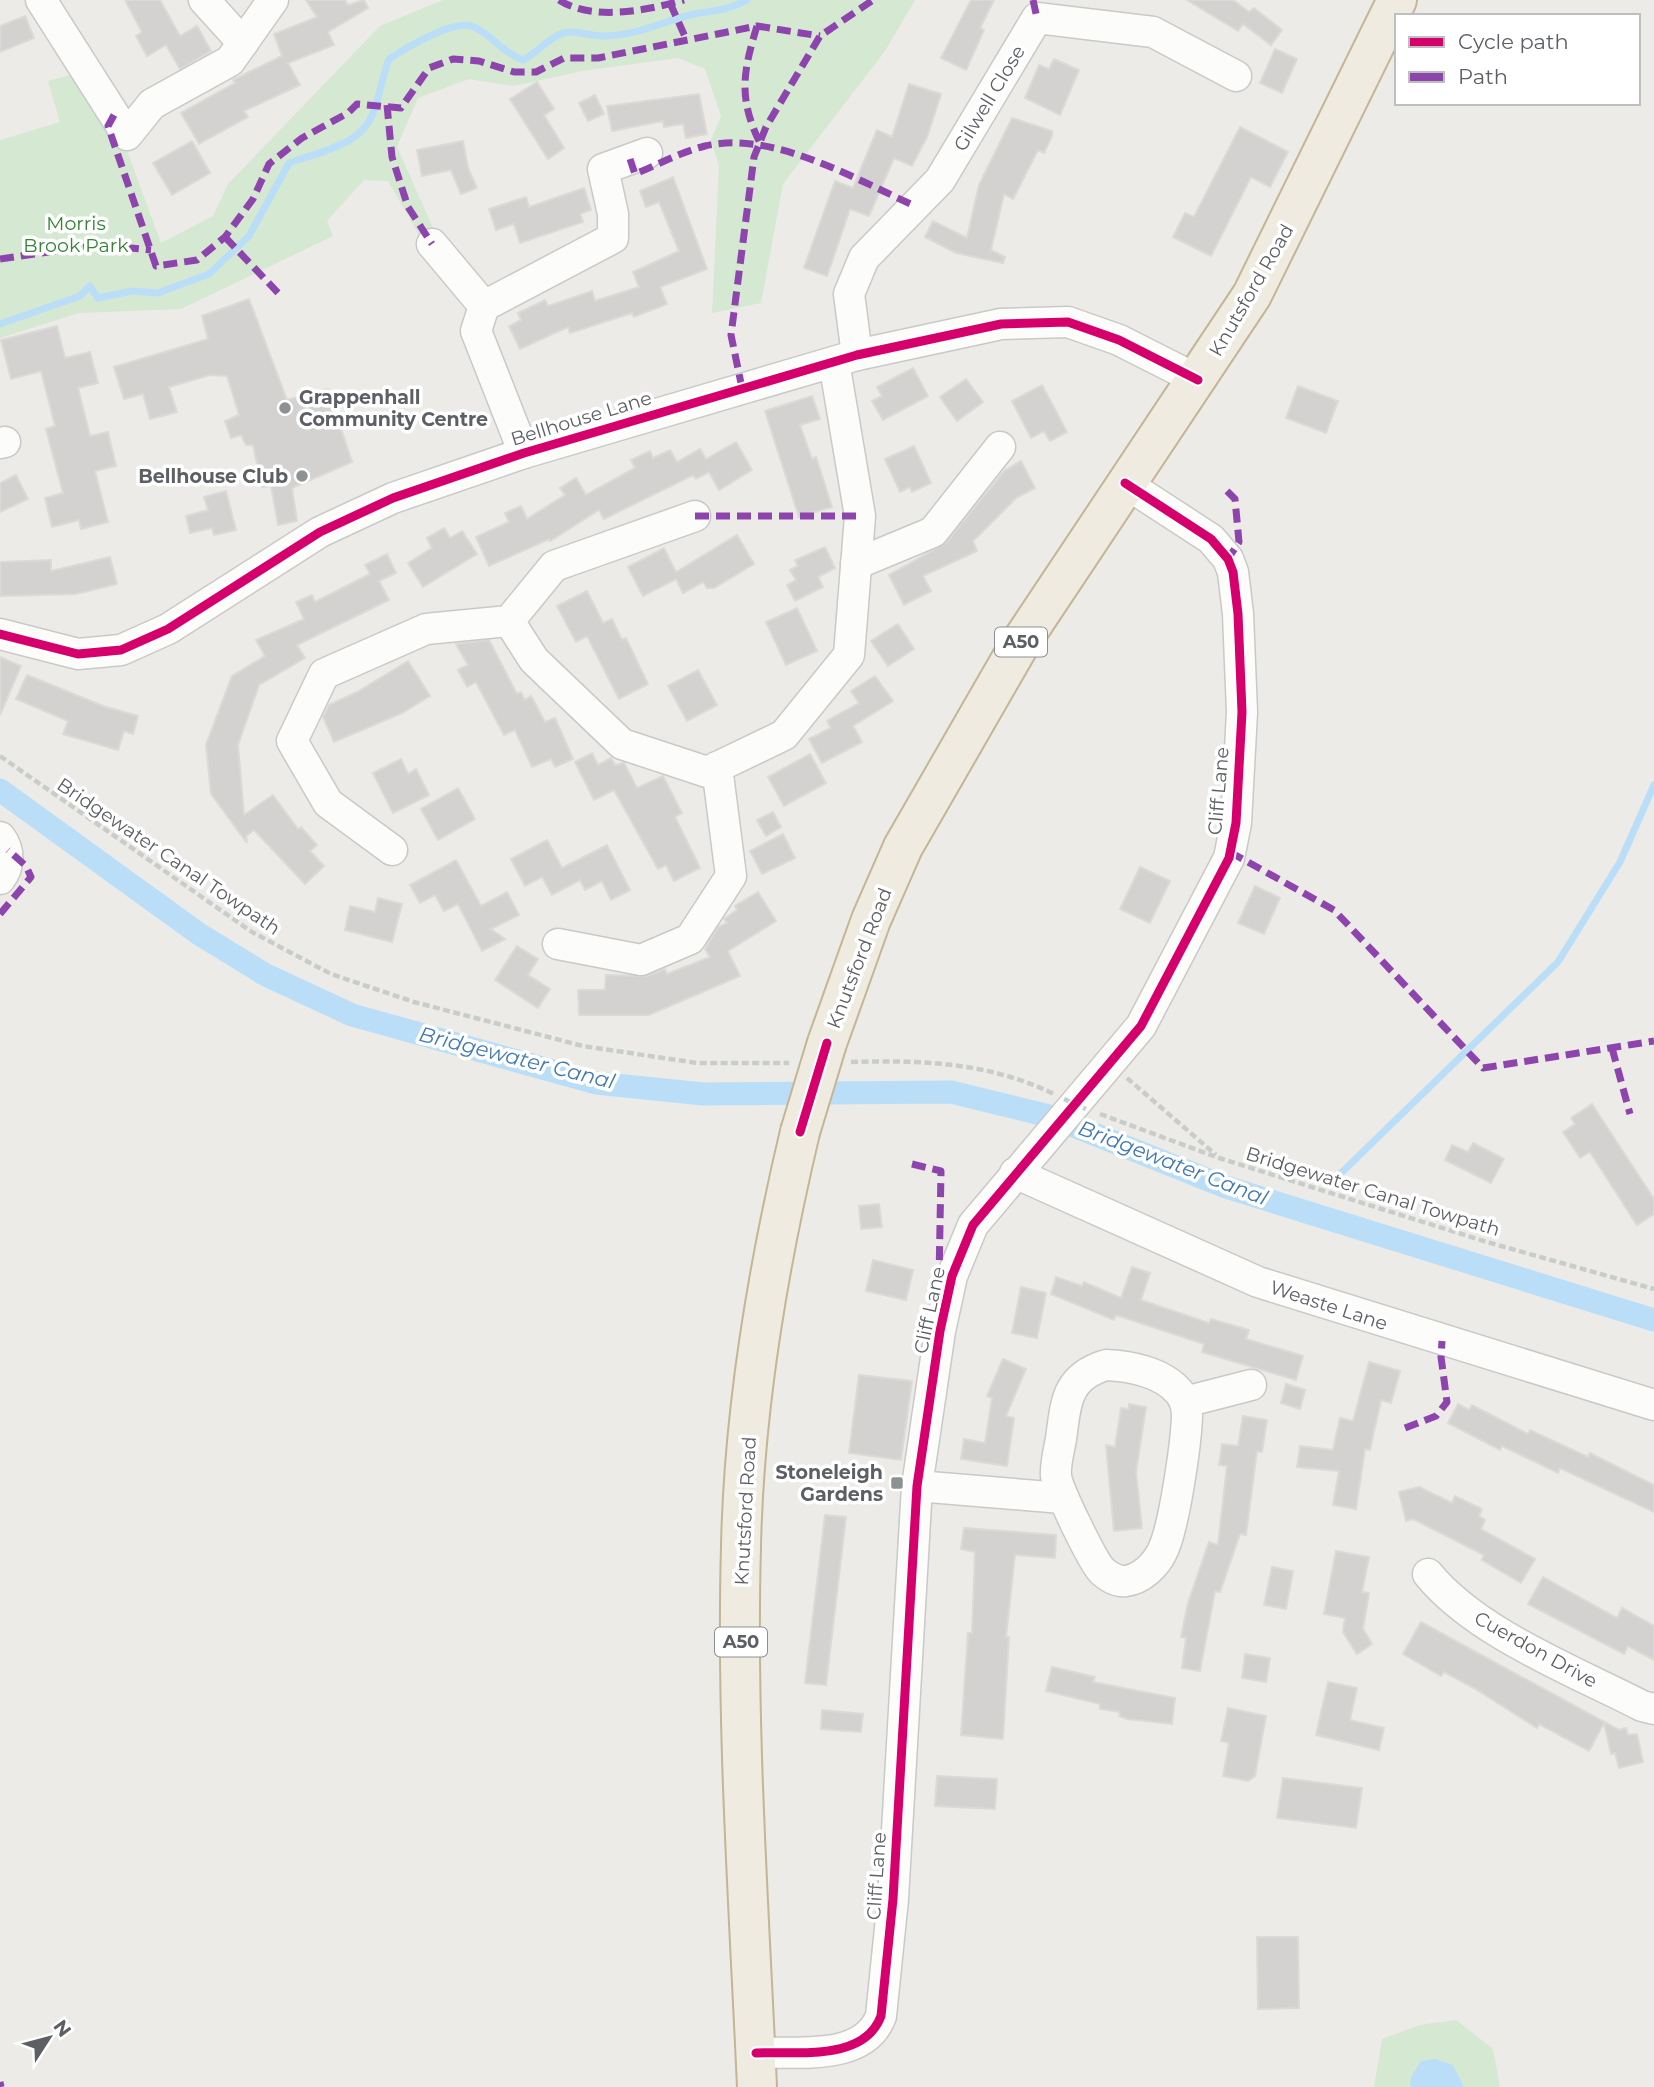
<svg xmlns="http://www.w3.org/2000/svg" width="1654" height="2087" font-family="Montserrat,sans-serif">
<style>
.green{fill:#d5e8d2}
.water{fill:#badef8}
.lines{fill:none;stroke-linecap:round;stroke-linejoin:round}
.stream{stroke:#badef8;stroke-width:7}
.canal{stroke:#badef8;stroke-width:23}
.building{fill:#d3d2d0;stroke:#dcdad6;stroke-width:2}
.minor-casing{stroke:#c9c9c9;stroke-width:33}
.highway-casing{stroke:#c4b593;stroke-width:42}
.path{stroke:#c9cdca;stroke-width:4.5;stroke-dasharray:7 3.5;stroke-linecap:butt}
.minor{stroke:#fcfcfb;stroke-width:30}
.highway{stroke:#efebe1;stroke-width:38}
.highway-bridge-casing{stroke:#c4b593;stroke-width:42;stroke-linecap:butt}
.path-bridge{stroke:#c9cdca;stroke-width:4.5;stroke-dasharray:7 3.5;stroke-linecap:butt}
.highway-bridge{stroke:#efebe1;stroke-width:38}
.quiet{stroke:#8e44ad;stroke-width:7;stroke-dasharray:14 7;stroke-linecap:butt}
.cycleway-casing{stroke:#fff;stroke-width:13}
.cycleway{stroke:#d6006c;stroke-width:9}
.poi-dot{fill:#8e9192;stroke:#fff;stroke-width:2.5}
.labels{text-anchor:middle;stroke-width:7;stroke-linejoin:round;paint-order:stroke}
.shield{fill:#fff;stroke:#8d9093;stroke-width:2}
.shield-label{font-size:18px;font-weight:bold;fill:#5c6065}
.street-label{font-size:19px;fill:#5c6065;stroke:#fff}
.park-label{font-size:19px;fill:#348436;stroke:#fff}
.poi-label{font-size:19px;font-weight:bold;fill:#5c6065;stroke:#fff;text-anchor:end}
.water-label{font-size:21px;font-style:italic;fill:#417ab2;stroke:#fff}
</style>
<rect width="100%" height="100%" fill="#ecebe7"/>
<g class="green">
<polygon points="443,0 915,0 885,51 783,184 761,303 712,313 719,166 711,140 721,116 705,69 678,58 582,71 514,86 469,79 418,98 397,147 433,228 422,240 388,181 364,180 327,221 333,236 181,309 79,313 0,338 0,140 60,122 48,81 77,73 123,140 161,243 213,216 228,184 380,26"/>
<polygon points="1456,2020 1493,2049 1500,2087 1374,2087 1382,2039 1420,2025"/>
</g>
<polygon class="water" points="1436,2059 1453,2065 1464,2087 1410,2087 1411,2077 1421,2061"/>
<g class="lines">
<g class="stream">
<path d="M0,324L80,296L90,286L98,298L132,291L158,293L209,274L249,236L289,163C318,152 361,146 373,113C380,96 382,77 389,59C406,48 455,18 474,27C493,36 503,53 523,60C539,52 551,34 569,32C581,31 594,37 606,36C637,35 662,22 690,15C711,10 728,11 747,0"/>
<polyline points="1336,1178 1558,962 1620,862 1654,785"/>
</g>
<polyline class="canal" points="0,790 199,934 266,975 352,1015 596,1083 703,1094 951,1092 1049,1116 1226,1187 1654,1320"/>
</g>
<g class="building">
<polygon points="125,0 160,0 180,36 197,26 211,51 180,69 166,45 147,56 136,36 142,32"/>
<polygon points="306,0 345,0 348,5 364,0 368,8 328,32 334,45 288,63 300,85 244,111 248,117 199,144 181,113 235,83 233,80 282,56 274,34 317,17"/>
<polygon points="971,0 994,0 980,28 984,30 966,70 941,58"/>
<polygon points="1187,0 1233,0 1249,12 1254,8 1282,30 1271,45 1243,24 1238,31"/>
<polygon points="25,16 34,38 0,52 0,26"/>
<polygon points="1275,49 1297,59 1282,93 1260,83"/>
<polygon points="1054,59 1079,70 1060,115 1025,98 1039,65 1049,69"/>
<polygon points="537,82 554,109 544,115 564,148 548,159 510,99"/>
<polygon points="909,84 941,94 927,137 912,166 894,158 869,216 850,209 827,276 804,268 835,181 853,188 877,130 892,137"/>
<polygon points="699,94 707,134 686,138 683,124 664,127 663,121 612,131 607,106"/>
<polygon points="595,95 604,114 588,121 579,103"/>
<polygon points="1012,118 1052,131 1052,136 1044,153 1038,150 1013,199 1004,194 991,250 1005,257 1003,263 956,253 925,237 933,221 967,238 979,185"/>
<polygon points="1240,127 1288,152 1270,187 1251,177 1211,256 1173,237 1185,213 1194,217"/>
<polygon points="192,141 210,173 172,195 153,163"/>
<polygon points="463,141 468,168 477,188 461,194 451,170 422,176 417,150"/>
<polygon points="673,177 707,269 660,287 667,304 634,317 632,313 570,333 568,327 520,349 509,326 521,320 518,313 545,300 548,306 592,291 595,301 639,287 633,272 679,251 659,202 646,207 640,191"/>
<polygon points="584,188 591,210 580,214 583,222 520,243 514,224 496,230 489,209 526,197 529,207"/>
<polygon points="249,299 287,400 328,389 352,462 292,488 297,521 278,525 271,486 262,487 253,445 246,445 241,435 231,438 225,421 239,415 227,376 210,375 169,387 177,412 150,419 143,394 124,399 114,367 208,339 202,316"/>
<polygon points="57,326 65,358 90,352 98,383 78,388 90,436 108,432 116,466 95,471 108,522 81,529 79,520 52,527 45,498 63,493 46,429 55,426 41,371 11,379 1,340"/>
<polygon points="913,368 928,396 883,420 872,401 882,396 877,387"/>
<polygon points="966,379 983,402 957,421 940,397"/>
<polygon points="1042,385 1067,432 1050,441 1044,431 1031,438 1012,401"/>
<polygon points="1298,386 1338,401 1326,433 1286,418"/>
<polygon points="812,396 820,419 800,425 812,459 816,457 832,507 799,517 765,411"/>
<polygon points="736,442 752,470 719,490 709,472 696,479 693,475 604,519 599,510 550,541 549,539 489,566 476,537 509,522 505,513 521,506 527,519 565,495 560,488 576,478 586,495 635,468 631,460 650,451 653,458 670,450 677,462 700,449 706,459"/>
<polygon points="914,446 931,483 912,492 910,487 900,492 885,459"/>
<polygon points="1021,461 1035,488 1016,498 973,541 977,551 923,576 931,591 904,605 889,575 946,543 1004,471"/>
<polygon points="16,475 28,499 0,512 0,483"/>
<polygon points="226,491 236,530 214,535 212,528 190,533 186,516 208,510 204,497"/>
<polygon points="444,528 450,538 462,531 477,554 423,587 408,563 432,548 427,538"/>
<polygon points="737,535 754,564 714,588 707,588 703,582 683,593 676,579 643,596 628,567 664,548 676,572"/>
<polygon points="825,547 835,568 818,577 823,587 795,601 787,585 796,580 790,570 798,566 795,560"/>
<polygon points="387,554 396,573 379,581 389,600 297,645 305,658 259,685 238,745 244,815 273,795 298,829 301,827 317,845 310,851 324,866 305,884 254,830 246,836 247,843 211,794 206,745 232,676 265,656 256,640 304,619 296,602 312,595 315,602 370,574 365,565"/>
<polygon points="110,557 117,584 76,594 0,596 0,562 51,560 51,571"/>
<polygon points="587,591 603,623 612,619 622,640 626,638 648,684 619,699 587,636 576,642 557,606"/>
<polygon points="797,608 817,651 786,665 766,622"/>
<polygon points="898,624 914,649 888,666 871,641"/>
<polygon points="489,640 517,694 521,692 525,700 531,696 545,722 555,718 573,759 555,767 551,759 532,767 515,730 504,735 476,682 467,687 458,670 468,665 456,644"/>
<polygon points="0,657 21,666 0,715"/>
<polygon points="408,661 430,696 402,713 334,742 323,717 329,705 357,692"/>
<polygon points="698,670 717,705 687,721 668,686"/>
<polygon points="27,675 103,706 138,716 133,734 124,731 118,750 63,734 68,721 16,699"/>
<polygon points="875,676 893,701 853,726 862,742 822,763 809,739 831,728 827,721 859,703 851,691"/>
<polygon points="592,753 598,765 611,758 615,765 624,763 637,788 663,776 682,813 675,817 700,868 674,881 666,865 658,869 614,790 594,800 575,762"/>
<polygon points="810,754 826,783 784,806 768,777"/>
<polygon points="401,759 408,774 416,769 429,795 393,813 373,773"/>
<polygon points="458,788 475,819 438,840 421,809"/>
<polygon points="773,812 781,827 766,836 757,820"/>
<polygon points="783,834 795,858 762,874 750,851"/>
<polygon points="547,840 562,868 607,845 630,890 611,900 602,881 585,890 580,880 552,895 542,877 525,886 511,859"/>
<polygon points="456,860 481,906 507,892 519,915 491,929 505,939 482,951 458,904 444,911 435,895 420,903 410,885"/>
<polygon points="1140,867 1170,881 1150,923 1120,909"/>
<polygon points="1255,886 1280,898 1264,934 1238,923"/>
<polygon points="758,892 776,921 728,951 740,976 649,1015 579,1015 578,990 605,990 606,975 647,976 665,969 667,974 710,957 705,949 718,927 727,923 724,919 737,910 735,906"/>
<polygon points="378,898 402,904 392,942 345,930 350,906 375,912"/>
<polygon points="517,946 538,959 528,975 550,989 538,1008 495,980"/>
<polygon points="1592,1104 1654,1199 1654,1214 1637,1225 1590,1152 1580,1158 1563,1132 1575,1124 1571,1118"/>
<polygon points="1473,1143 1504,1159 1491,1183 1445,1160 1452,1145 1468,1152"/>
<polygon points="879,1204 882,1227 861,1229 859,1206"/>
<polygon points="873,1260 913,1270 906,1300 866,1291"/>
<polygon points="1132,1267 1150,1273 1141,1300 1209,1323 1211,1319 1249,1330 1246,1339 1303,1356 1296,1380 1202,1352 1204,1344 1116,1315 1114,1320 1051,1294 1056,1277 1082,1286 1084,1282 1121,1298"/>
<polygon points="1021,1287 1046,1293 1037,1338 1012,1333"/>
<polygon points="1003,1359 1026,1369 1006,1416 1014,1418 1007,1466 961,1459 964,1439 985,1443 992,1398 987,1396"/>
<polygon points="1369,1362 1400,1371 1391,1403 1381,1400 1370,1450 1365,1449 1356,1509 1333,1505 1339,1471 1297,1467 1300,1446 1333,1450 1340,1418 1353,1421"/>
<polygon points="859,1375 912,1381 901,1460 849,1453"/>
<polygon points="1286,1384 1305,1390 1300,1409 1281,1403"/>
<polygon points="1129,1404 1146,1407 1136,1472 1142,1528 1114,1531 1106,1445 1115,1447 1121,1408 1129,1409"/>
<polygon points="1458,1404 1469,1410 1472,1405 1528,1434 1530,1430 1588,1457 1590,1453 1654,1485 1654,1512 1560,1468 1558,1473 1502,1446 1500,1450 1448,1423"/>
<polygon points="1243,1416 1267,1420 1262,1452 1257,1451 1246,1535 1240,1534 1220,1592 1215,1591 1200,1671 1182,1668 1186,1638 1181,1637 1188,1603 1209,1542 1218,1545 1227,1466 1219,1465 1222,1444 1238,1446"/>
<polygon points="1419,1487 1452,1503 1455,1496 1482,1509 1479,1516 1485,1520 1481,1529 1535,1559 1521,1583 1482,1560 1484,1555 1413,1519 1406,1521 1399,1492"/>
<polygon points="825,1515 846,1517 826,1685 805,1683"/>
<polygon points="964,1528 1056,1535 1055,1558 1015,1555 1006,1637 1009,1637 1003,1739 961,1735 968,1633 972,1633 975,1552 961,1549"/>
<polygon points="1336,1551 1369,1557 1362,1592 1369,1593 1363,1629 1372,1644 1357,1654 1343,1632 1345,1618 1324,1614"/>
<polygon points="1272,1567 1293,1571 1286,1609 1264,1605"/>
<polygon points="1543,1577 1617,1618 1622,1608 1654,1626 1654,1660 1628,1646 1624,1654 1528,1604"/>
<polygon points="1421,1622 1619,1730 1626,1728 1628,1735 1637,1734 1643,1762 1619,1768 1615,1753 1611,1754 1604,1723 1589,1751 1539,1724 1537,1728 1474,1688 1444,1672 1441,1676 1403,1654"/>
<polygon points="1245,1654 1270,1658 1266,1682 1242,1678"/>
<polygon points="1052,1667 1095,1677 1093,1682 1175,1698 1172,1724 1127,1719 1119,1716 1120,1712 1100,1709 1100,1704 1046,1691"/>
<polygon points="1328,1682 1357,1688 1350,1720 1384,1728 1379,1750 1316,1735"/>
<polygon points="1228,1708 1266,1716 1255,1776 1248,1781 1223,1776 1229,1743 1221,1741"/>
<polygon points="822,1710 863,1714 861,1732 821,1729"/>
<polygon points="937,1776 997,1779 995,1809 935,1806"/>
<polygon points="1283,1778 1362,1788 1356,1828 1277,1818"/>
<polygon points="1257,1937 1298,1937 1299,2008 1258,2009"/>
</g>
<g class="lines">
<defs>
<g id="minor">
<polyline points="41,0 127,135 152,104 230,61 273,0"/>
<polyline points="204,0 243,43"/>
<polyline points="432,244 484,306"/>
<polyline points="857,355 849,294 864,258 940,180 1037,18 1153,32 1236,76"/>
<polyline points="0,443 5,442"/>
<polyline points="524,453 476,331 484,306 613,238 613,214 603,169 647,153"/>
<polyline points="856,564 933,532 1000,447"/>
<polyline points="509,621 554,566 695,516"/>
<polyline points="0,634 78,654 121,650 168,629 320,532 393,498 524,453 857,355 1001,324 1068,322 1119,340 1198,380"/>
<path d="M0,837C10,850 10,866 0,879"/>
<polyline points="392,850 328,803 292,741 324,674 426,629 509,621 534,660 622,744 707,772 784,735 849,655 860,516 834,362"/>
<polyline points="558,944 641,960 690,939 731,876 717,767"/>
<polyline points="1015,1173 1258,1282 1654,1405"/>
<path d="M1106,1365C1130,1366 1162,1372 1179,1392C1184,1398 1187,1408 1187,1416C1186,1444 1174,1529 1162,1552C1155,1566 1141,1579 1126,1581C1116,1582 1109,1577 1102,1571C1092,1560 1058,1490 1056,1476C1055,1465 1059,1450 1061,1439C1066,1402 1066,1377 1106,1365Z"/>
<polyline points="1185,1402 1251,1385"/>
<polyline points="917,1486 1062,1498"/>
<path d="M1428,1574C1476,1633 1574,1671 1642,1706L1654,1709"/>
<path d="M756,2053C797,2051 864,2062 881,2016L893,1899L917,1486L940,1331L952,1276L973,1225L1141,1026L1229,858L1236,823L1242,712L1238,614L1233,572L1228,559L1211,539L1125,483"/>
</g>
<g id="highway">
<polyline points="827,1043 871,920 903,847 1021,642 1252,295 1397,0"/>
<path d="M757,2087C749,1907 736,1726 741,1546C744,1406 768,1267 800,1132"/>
</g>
</defs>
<use href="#minor" class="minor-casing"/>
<use href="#highway" class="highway-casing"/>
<g class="path">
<polyline points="0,756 252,932 331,974 414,1002 583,1046 697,1063 789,1063"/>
<path d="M851,1062C922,1060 988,1062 1054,1094"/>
<polyline points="1127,1078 1216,1155"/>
<polyline points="1100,1114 1219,1158 1487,1242 1654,1289"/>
</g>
<use href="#minor" class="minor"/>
<use href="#highway" class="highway"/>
<defs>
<polyline id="highway-bridge" points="800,1132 827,1043"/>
</defs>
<use href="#highway-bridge" class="highway-bridge-casing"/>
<polyline class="path-bridge" points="1064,1099 1086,1109"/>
<use href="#highway-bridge" class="highway-bridge"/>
<g class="quiet">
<path d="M559,0C593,22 648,10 684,0"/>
<polyline points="1033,0 1037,18"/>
<polyline points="670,3 687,41"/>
<path d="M757,26C743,72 738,98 760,143"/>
<polyline points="387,105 392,157 408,207 432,244"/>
<polyline points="114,115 108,126 156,266 197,260 225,237 253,199 269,164 302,138 348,113 357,104 401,108 429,68 453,59 479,61 514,72 536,72 564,58 598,58 757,26 820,36"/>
<path d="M630,159L635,174C657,165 681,152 705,146C772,130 855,179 915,206"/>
<polyline points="225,237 280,295"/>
<polyline points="0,259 99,245 151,250"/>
<polyline points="742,388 731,335 754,157 766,127 820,36 873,0"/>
<polyline points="1227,491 1235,499 1239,542 1228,559"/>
<polyline points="695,516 860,516"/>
<polyline points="1230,852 1334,910 1483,1068 1654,1041"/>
<polyline points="0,914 31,877 26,866 8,850"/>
<polyline points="1612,1048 1630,1114"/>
<polyline points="912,1164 941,1171 939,1279 949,1290"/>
<polyline points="1405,1428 1436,1416 1447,1402 1441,1357 1442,1341"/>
<polyline points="0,2082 1,2087"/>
</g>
<defs>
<g id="cycleway">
<polyline points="0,634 78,654 121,650 168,629 320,532 393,498 524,453 857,355 1001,324 1068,322 1119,340 1198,380"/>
<polyline points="800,1132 827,1043"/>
<path d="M756,2053C797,2051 864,2062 881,2016L893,1899L917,1486L940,1331L952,1276L973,1225L1141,1026L1229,858L1236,823L1242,712L1238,614L1233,572L1228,559L1211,539L1125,483"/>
</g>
</defs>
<use href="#cycleway" class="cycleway-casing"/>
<use href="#cycleway" class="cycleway"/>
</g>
<g class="poi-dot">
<circle cx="285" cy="408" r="7"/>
<circle cx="302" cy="476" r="7"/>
<rect x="890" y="1476" width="14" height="14" rx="3.5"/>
</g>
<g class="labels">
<g class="shield">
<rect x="995" y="627.5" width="52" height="29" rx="5"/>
<rect x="715" y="1627.5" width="52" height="29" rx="5"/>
</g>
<g class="shield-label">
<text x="1021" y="648">A50</text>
<text x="741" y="1648">A50</text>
</g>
<g class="street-label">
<text transform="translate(989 98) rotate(-59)" y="7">Gilwell Close</text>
<text transform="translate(1251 290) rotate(-60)" y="7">Knutsford Road</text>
<text transform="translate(581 418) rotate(-17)" y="7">Bellhouse Lane</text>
<text transform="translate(1218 791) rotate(-85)" y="7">Cliff Lane</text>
<text transform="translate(169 856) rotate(34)" y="7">Bridgewater Canal Towpath</text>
<text transform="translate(859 958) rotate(-69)" y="7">Knutsford Road</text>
<text transform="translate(1373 1191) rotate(17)" y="7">Bridgewater Canal Towpath</text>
<text transform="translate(1329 1305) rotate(18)" y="7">Weaste Lane</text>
<text transform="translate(929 1310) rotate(-78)" y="7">Cliff Lane</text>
<text transform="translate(745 1511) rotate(-87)" y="7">Knutsford Road</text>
<text transform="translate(1536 1649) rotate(29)" y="7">Cuerdon Drive</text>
<text transform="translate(876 1876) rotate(-86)" y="7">Cliff Lane</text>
</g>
<g class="park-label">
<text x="76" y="230">Morris<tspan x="76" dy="22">Brook Park</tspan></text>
</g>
<g class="poi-label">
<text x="299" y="404" text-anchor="start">Grappenhall<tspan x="299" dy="22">Community Centre</tspan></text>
<text x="288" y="483">Bellhouse Club</text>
<text x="883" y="1479">Stoneleigh<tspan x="883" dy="22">Gardens</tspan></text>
</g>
<g class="water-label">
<text transform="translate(517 1058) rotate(14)" y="7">Bridgewater Canal</text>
<text transform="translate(1173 1163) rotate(21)" y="7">Bridgewater Canal</text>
</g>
</g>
<rect x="1395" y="14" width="245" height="91" fill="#ffffff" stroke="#bebfc1" stroke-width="2"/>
<rect x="1409" y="37" width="35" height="10" fill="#d6006c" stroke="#bebfc1" stroke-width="2"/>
<text x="1458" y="49" font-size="21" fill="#5c6065">Cycle path</text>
<rect x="1409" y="72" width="35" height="10" fill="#8e44ad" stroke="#bebfc1" stroke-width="2"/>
<text x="1458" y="84" font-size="21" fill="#5c6065">Path</text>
<g transform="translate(49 2038) rotate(54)" stroke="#ffffff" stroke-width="5" paint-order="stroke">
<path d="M0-5L12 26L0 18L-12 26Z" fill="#5c6065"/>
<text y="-10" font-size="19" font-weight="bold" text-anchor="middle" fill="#5c6065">N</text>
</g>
</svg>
